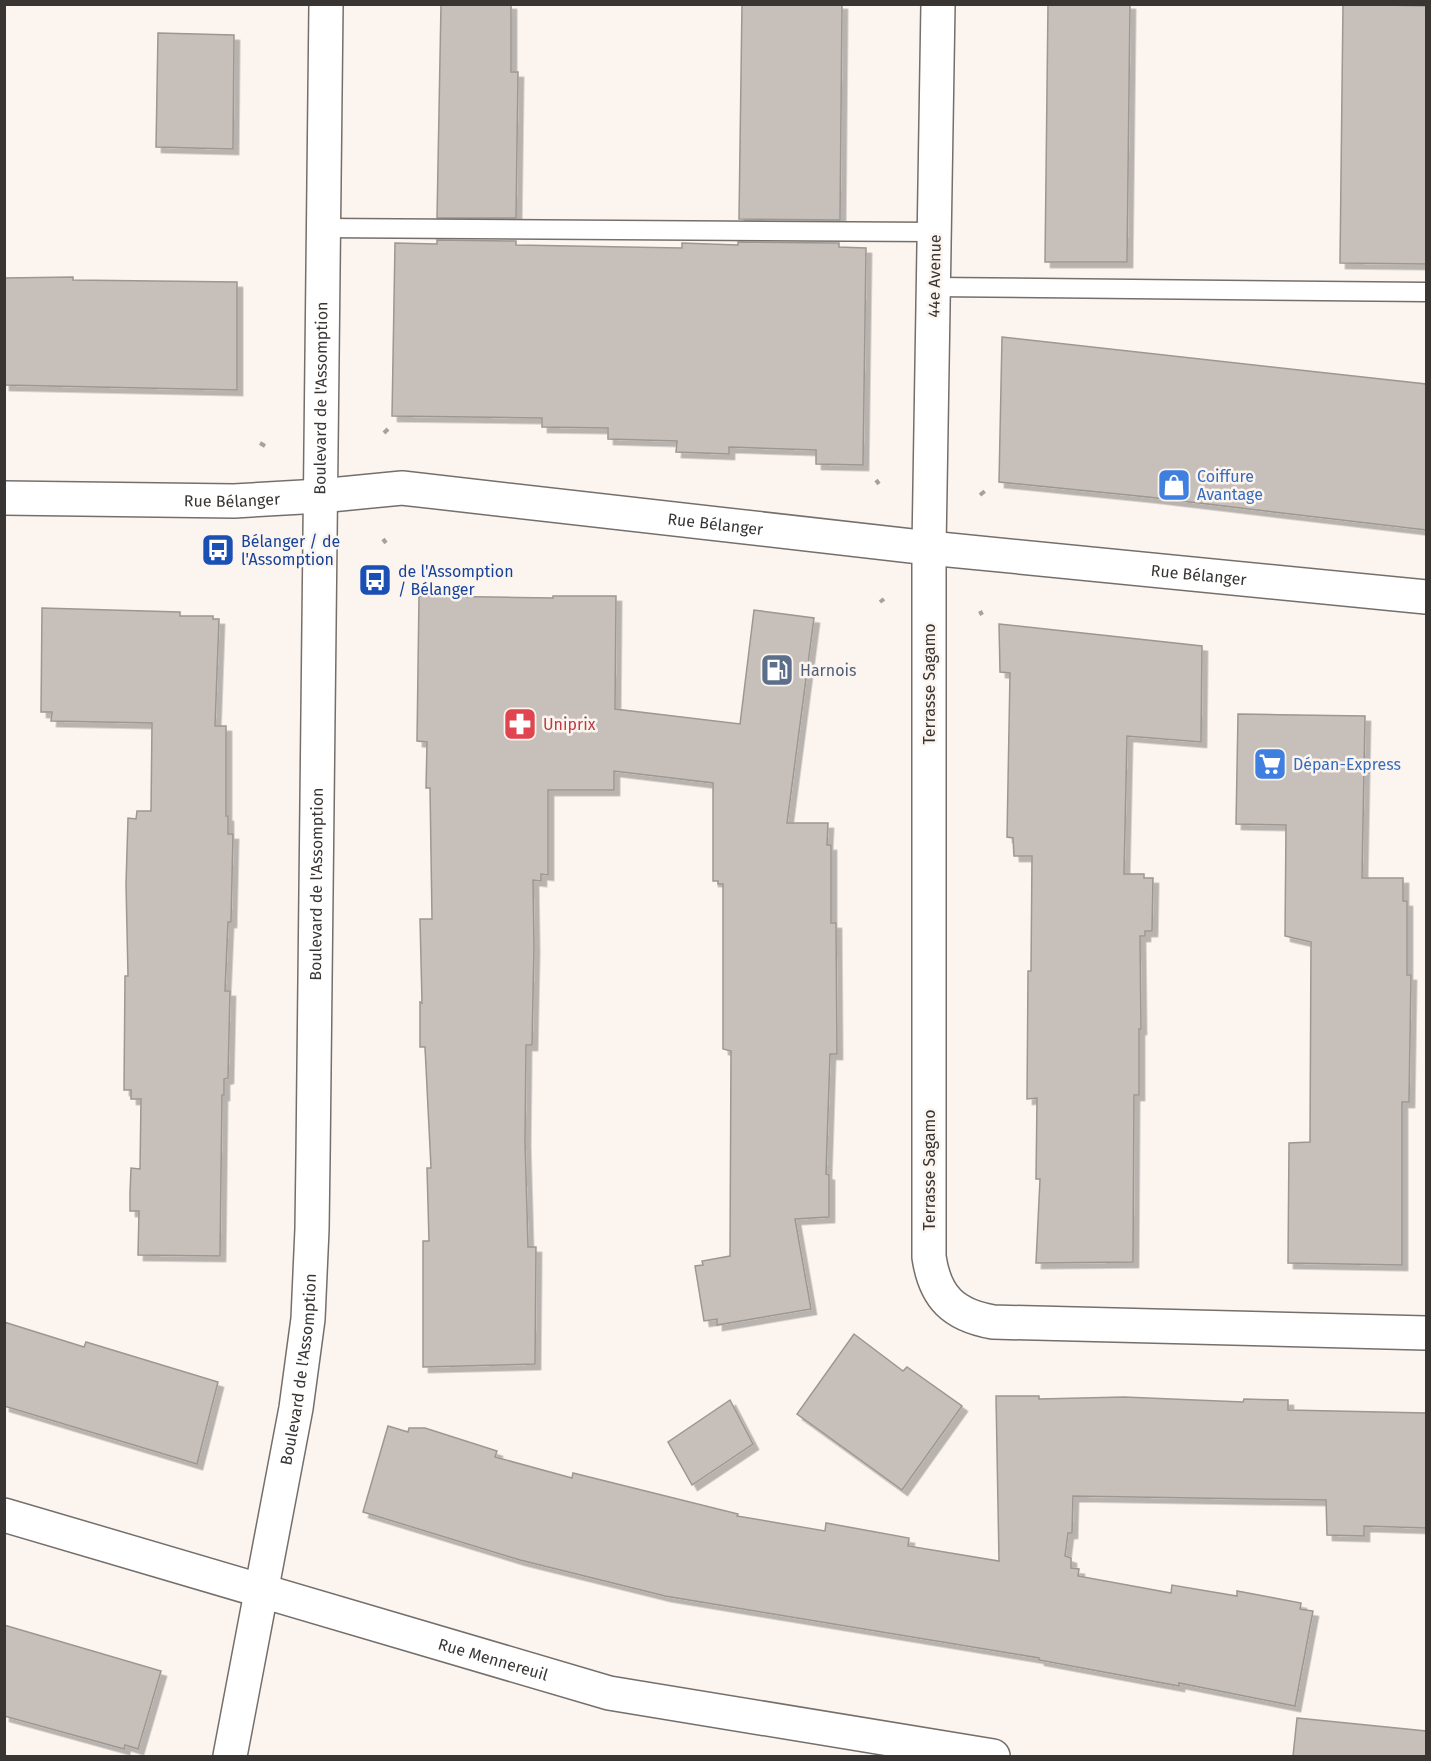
<svg xmlns="http://www.w3.org/2000/svg" width="1431" height="1761" font-family="'Fira Sans',sans-serif">
<style>
.building{fill:#c6bfba;stroke:#9d9792;stroke-width:1.5;filter:url(#shadow)}
.lines{fill:none;stroke-linecap:round;stroke-linejoin:round}
.lane-casing{stroke:#756f6b;stroke-width:21}
.street-casing{stroke:#756f6b;stroke-width:36}
.secondary-casing{stroke:#756f6b;stroke-width:36}
.path{stroke:#a7a19e;stroke-width:4;stroke-dasharray:6 3;stroke-linecap:butt}
.lane{stroke:#fff;stroke-width:18}
.street{stroke:#fff;stroke-width:33}
.secondary{stroke:#fff;stroke-width:33}
.labels{text-anchor:middle;stroke-width:5;stroke-linejoin:round;paint-order:stroke}
.street-label{font-size:16px;fill:#383533;stroke:#fbf4ef}
.shop-label{font-size:16px;fill:#366cbe;stroke:#fbf4ef;text-anchor:start}
.transit-label{font-size:16px;fill:#164399;stroke:#fbf4ef;text-anchor:start}
.service-label{font-size:16px;fill:#4e5e75;stroke:#fbf4ef;text-anchor:start}
.health-label{font-size:16px;fill:#be3a42;stroke:#fbf4ef;text-anchor:start}
</style>
<defs>
<filter id="shadow"><feDropShadow dx="5.5" dy="5.5" stdDeviation="0" flood-color="#0004"/></filter>
</defs>
<rect width="100%" height="100%" fill="#fbf4ef"/>
<g class="building">
<polygon points="441,4 511,4 511,72 518,72 516,218 437,218"/>
<polygon points="742,4 842,4 840,220 739,219"/>
<polygon points="1048,4 1130,4 1127,262 1045,262"/>
<polygon points="1343,4 1426,6 1426,264 1340,263"/>
<polygon points="158,33 234,35 233,149 156,147"/>
<polygon points="437,240 516,241 516,245 682,248 682,243 738,245 738,242 839,243 839,247 866,248 863,465 816,464 816,450 729,447 729,454 676,452 677,441 608,439 608,428 542,427 542,418 392,416 395,243 437,244"/>
<polygon points="73,277 73,280 237,282 237,390 4,385 4,278"/>
<polygon points="1002,337 1426,384 1426,530 1148,497 999,482"/>
<polygon points="419,596 553,598 553,596 616,596 615,709 740,724 754,610 814,618 787,823 828,823 827,845 831,845 831,923 836,923 837,1054 830,1054 826,1174 829,1175 829,1217 795,1219 811,1309 717,1325 717,1319 704,1321 695,1266 703,1265 702,1261 730,1256 731,1051 723,1049 723,884 718,884 718,881 713,881 713,783 614,771 614,790 548,790 548,875 541,874 541,881 533,880 534,947 532,1045 526,1045 525,1141 528,1247 536,1247 535,1364 423,1367 423,1241 429,1241 427,1168 431,1168 425,1047 420,1047 420,1002 422,1003 420,919 432,919 430,788 426,788 427,742 417,741"/>
<polygon points="42,608 180,612 180,616 213,616 213,619 219,619 215,726 226,726 226,816 228,816 228,834 233,834 231,922 228,922 225,991 230,991 228,1078 224,1079 224,1095 222,1095 220,1256 138,1255 139,1211 130,1211 130,1193 131,1168 140,1169 141,1099 131,1099 131,1090 124,1090 125,976 128,976 126,884 128,818 136,819 137,811 151,811 152,723 51,721 52,712 41,712"/>
<polygon points="999,624 1202,646 1201,742 1127,736 1124,874 1144,874 1144,878 1153,878 1152,931 1145,931 1145,936 1140,936 1141,1029 1139,1029 1139,1095 1134,1095 1133,1262 1036,1263 1040,1179 1036,1179 1037,1098 1027,1099 1028,971 1031,971 1032,856 1014,856 1013,838 1007,837 1010,673 1000,672"/>
<polygon points="1238,714 1365,716 1362,878 1403,878 1403,901 1407,901 1407,975 1411,975 1409,1102 1402,1102 1402,1265 1288,1263 1289,1143 1310,1142 1311,942 1285,936 1286,825 1236,824"/>
<polygon points="4,1322 84,1347 86,1342 218,1382 197,1464 4,1406"/>
<polygon points="854,1334 903,1371 907,1367 962,1406 902,1490 797,1414"/>
<polygon points="996,1396 1039,1396 1039,1399 1124,1397 1243,1402 1244,1399 1288,1400 1288,1410 1426,1413 1426,1528 1364,1526 1364,1536 1327,1535 1326,1500 1073,1496 1072,1533 1068,1533 1065,1556 1071,1558 1071,1568 1079,1569 1078,1576 1171,1593 1172,1585 1237,1596 1237,1591 1301,1603 1300,1609 1313,1611 1295,1706 1179,1683 1179,1686 1039,1660 1039,1658 665,1596 520,1560 363,1512 388,1426 408,1432 409,1428 425,1428 497,1451 495,1457 572,1478 573,1473 738,1514 737,1516 825,1531 826,1523 909,1538 908,1546 999,1561"/>
<polygon points="730,1400 753,1444 692,1485 668,1442"/>
<polygon points="4,1625 161,1671 138,1749 125,1745 124,1749 4,1716"/>
<polygon points="1297,1718 1426,1731 1426,1756 1293,1756"/>
</g>
<g class="lines">
<defs>
<g id="lane">
<polyline points="322,228 934,232"/>
<polyline points="933,287 1426,292"/>
</g>
<g id="street">
<path d="M938,4L929,548V1257C935,1297 953,1315 993,1322L1426,1333"/>
<path id="s1" d="M4,1515L609,1693L993,1756"/>
</g>
<g id="secondary">
<path id="s2" d="M4,498L234,501L320,496L402,488L929,548L1426,597"/>
<path id="s3" d="M230,1756L296,1408L308,1319L312,1229C318,821 318,413 326,4"/>
</g>
</defs>
<use href="#lane" class="lane-casing"/>
<use href="#street" class="street-casing"/>
<use href="#secondary" class="secondary-casing"/>
<g class="path">
<polyline points="384,433 388,429"/>
<polyline points="260,443 265,446"/>
<polyline points="876,480 879,484"/>
<polyline points="980,495 985,491"/>
<polyline points="383,539 386,543"/>
<polyline points="255,561 259,558"/>
<polyline points="880,602 884,599"/>
<polyline points="980,611 982,615"/>
</g>
<use href="#lane" class="lane"/>
<use href="#street" class="street"/>
<use href="#secondary" class="secondary"/>
</g>
<defs>
<symbol id="shop-square" viewBox="-11 -11 22 22"><rect x="-9" y="-9" width="18" height="18" rx="4" fill="#3f7fe0" stroke="#fbf4ef"/><path d="M-5-2.5h2.3a2.7 3.5 0 0 1 5.4 0H5L5.5 6h-11ZM-1.5-2.5h3a1.5 2.3 0 0 0-3 0Z" fill="#fff"/></symbol>
<symbol id="bus-square" viewBox="-11 -11 22 22"><rect x="-9" y="-9" width="18" height="18" rx="4" fill="#1a4fb4" stroke="#fbf4ef"/><path d="M-5-6H5V4H4V6H2V4H-2V6H-4V4H-5ZM-3.5-4V0h7V-4ZM-3.5 1.2v1.5H-2V1.2ZM2 1.2v1.5H3.5V1.2Z" fill="#fff"/></symbol>
<symbol id="fuel-square" viewBox="-11 -11 22 22"><rect x="-9" y="-9" width="18" height="18" rx="4" fill="#5c6f8a" stroke="#fbf4ef"/><path d="M-5.5-6h7V0h2V4h1.3V-2.5L3-4.5l.8-.8L6-3V5H2.5V1h-1V6h-7ZM-4.2-4.7v3.2H.2V-4.7Z" fill="#fff"/></symbol>
<symbol id="pharmacy-square" viewBox="-11 -11 22 22"><rect x="-9" y="-9" width="18" height="18" rx="4" fill="#e0444e" stroke="#fbf4ef"/><path d="M-2-6h4v4h4v4h-4v4h-4v-4h-4v-4h4Z" fill="#fff"/></symbol>
<symbol id="supermarket-square" viewBox="-11 -11 22 22"><rect x="-9" y="-9" width="18" height="18" rx="4" fill="#3f7fe0" stroke="#fbf4ef"/><path d="M-6-5.5h2.5l.6 2H6L4.5 2H-2.5L-4.4-4H-6ZM-1.5 3.2a1.3 1.3 0 1 0 .1 0ZM3 3.2a1.3 1.3 0 1 0 .1 0Z" fill="#fff"/></symbol>
</defs>
<g fill-rule="evenodd">
<use href="#shop-square" x="1155" y="466" width="38" height="38"/>
<use href="#bus-square" x="199" y="531" width="38" height="38"/>
<use href="#bus-square" x="356" y="561" width="38" height="38"/>
<use href="#fuel-square" x="758" y="651" width="38" height="38"/>
<use href="#pharmacy-square" x="501" y="705" width="38" height="38"/>
<use href="#supermarket-square" x="1251" y="745" width="38" height="38"/>
</g>
<g class="labels">
<g class="street-label">
<text transform="translate(934 276) rotate(-89)" y="6">44e Avenue</text>
<text dy="6" stroke="none"><textPath href="#s3" startOffset="1365">Boulevard de l'Assomption</textPath></text>
<text dy="6" stroke="none"><textPath href="#s2" startOffset="228">Rue Bélanger</textPath></text>
<text dy="6" stroke="none"><textPath href="#s2" startOffset="714">Rue Bélanger</textPath></text>
<text dy="6" stroke="none"><textPath href="#s2" startOffset="1200">Rue Bélanger</textPath></text>
<text transform="translate(929 684) rotate(-90)" y="6">Terrasse Sagamo</text>
<text dy="6" stroke="none"><textPath href="#s3" startOffset="879">Boulevard de l'Assomption</textPath></text>
<text transform="translate(929 1170) rotate(-90)" y="6">Terrasse Sagamo</text>
<text dy="6" stroke="none"><textPath href="#s3" startOffset="393">Boulevard de l'Assomption</textPath></text>
<text dy="6" stroke="none"><textPath href="#s1" startOffset="510">Rue Mennereuil</textPath></text>
</g>
<g class="shop-label">
<text x="1197" y="482">Coiffure<tspan x="1197" dy="18">Avantage</tspan></text>
<text x="1293" y="770">Dépan-Express</text>
</g>
<g class="transit-label">
<text x="241" y="547">Bélanger / de<tspan x="241" dy="18">l'Assomption</tspan></text>
<text x="398" y="577">de l'Assomption<tspan x="398" dy="18">/ Bélanger</tspan></text>
</g>
<g class="service-label">
<text x="800" y="676">Harnois</text>
</g>
<g class="health-label">
<text x="543" y="730">Uniprix</text>
</g>
</g>
<rect width="1431" height="1761" fill="none" stroke="#383533" stroke-width="12"/>
</svg>
